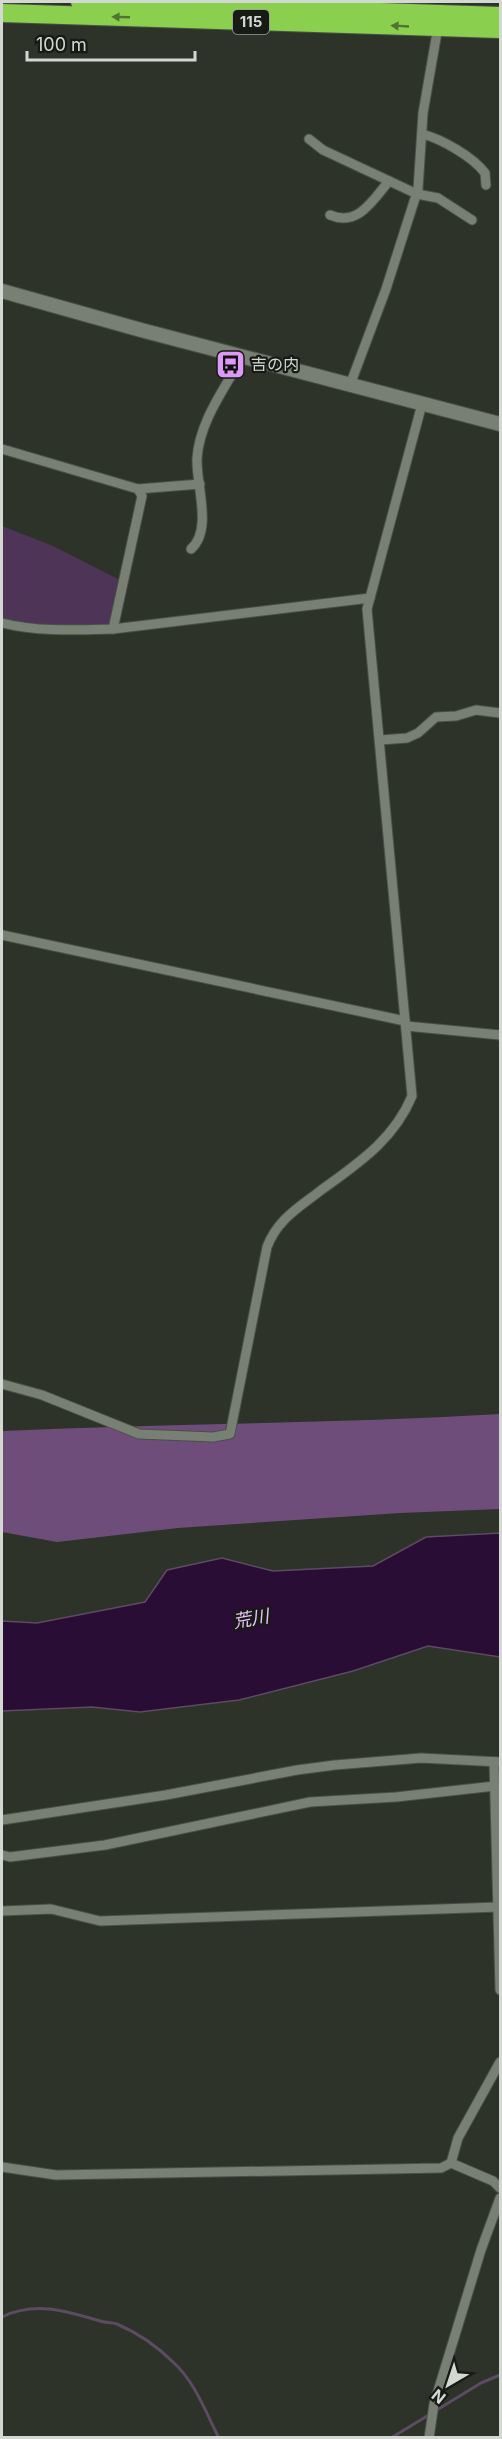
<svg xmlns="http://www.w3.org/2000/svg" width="502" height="2439" font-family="Inter,'Noto Sans JP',sans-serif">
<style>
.green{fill:#4e3457}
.forest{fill:#6e4d7a}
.water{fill:#2a0d34;stroke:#5d4a63;stroke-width:1.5}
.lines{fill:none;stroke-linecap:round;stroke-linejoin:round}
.stream{stroke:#5d4a63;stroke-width:3}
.street-casing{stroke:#4a5048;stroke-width:11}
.secondary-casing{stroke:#4a5048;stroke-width:16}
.highway-casing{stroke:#4a5048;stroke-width:20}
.street{stroke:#787f73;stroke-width:9}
.secondary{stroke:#787f73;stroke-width:14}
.highway{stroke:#8bcf4f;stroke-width:18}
.oneway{fill:#517432}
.labels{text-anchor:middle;stroke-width:4.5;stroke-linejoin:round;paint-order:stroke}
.shield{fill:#171a15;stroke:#9b9f99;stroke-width:1.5}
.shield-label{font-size:15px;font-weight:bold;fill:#d4d8d2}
.poi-label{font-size:16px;fill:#d4d8d2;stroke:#171a15;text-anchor:start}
.water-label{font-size:18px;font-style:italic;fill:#ecc4fc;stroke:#171a15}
</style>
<rect width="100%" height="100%" fill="#2d3329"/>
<path class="green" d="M2,526L53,546L120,580L111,626C74,627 37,629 2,620Z"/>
<path class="forest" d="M500,1414V1509L400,1513L178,1528L57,1542L2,1532V1431C168,1423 334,1424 500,1414Z"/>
<polygon class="water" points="500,1533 500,1657 428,1646 353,1671 239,1700 140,1712 92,1707 2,1711 2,1621 37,1623 145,1602 167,1570 222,1558 273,1571 373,1566 426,1537"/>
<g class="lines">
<g class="stream">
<path d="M2,2317C35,2301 66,2311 100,2321C105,2323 111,2322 117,2324C138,2333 158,2347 174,2363C195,2382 206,2413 219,2438"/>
<polyline points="391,2438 481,2383 500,2375"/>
</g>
<defs>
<g id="street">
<path d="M422,134C442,139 473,157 485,173L486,185"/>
<polyline points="309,139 323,150 417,194 438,198 472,220"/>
<path d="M330,215C358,227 373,200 389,181"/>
<polyline points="350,385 386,289 418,189 423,113 438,27"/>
<polyline points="2,449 138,489 142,496 113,629"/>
<polyline points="138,489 200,484"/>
<path d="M191,549C213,530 196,485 197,459C199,422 225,388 242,357"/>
<path d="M2,623C38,632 76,630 113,629L370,598"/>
<polyline points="380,740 407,738 418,733 436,717 456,716 476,710 500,713"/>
<polyline points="2,935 405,1021"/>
<polyline points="406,1026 500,1035"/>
<path d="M2,1384L42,1395L139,1434L213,1437L230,1434L267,1247C277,1220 298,1208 320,1191C357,1164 394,1140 412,1096L367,609L422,404"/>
<polyline points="494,1762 500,1990"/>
<polyline points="2,1820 166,1795 297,1770 335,1765 421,1758 500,1762"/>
<polyline points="2,1855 10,1857 105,1845 310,1802 396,1797 495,1786"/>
<polyline points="2,1911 51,1909 100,1921 498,1907"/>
<polyline points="500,2062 458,2138 451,2163 493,2181 500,2188"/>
<polyline points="2,2167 56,2175 441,2168 451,2163"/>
<polyline points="429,2438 434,2404 481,2250 500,2198"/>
</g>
<polyline id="secondary" points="2,291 141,330 500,424"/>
<g id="highway">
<polyline points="80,2 500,16"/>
<polyline points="2,13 500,29"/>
</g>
</defs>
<use href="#street" class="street-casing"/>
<use href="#secondary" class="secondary-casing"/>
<use href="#highway" class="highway-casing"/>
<use href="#street" class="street"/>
<use href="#secondary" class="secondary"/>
<use href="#highway" class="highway"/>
</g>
<defs><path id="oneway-solid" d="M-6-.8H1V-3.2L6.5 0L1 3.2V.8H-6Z" transform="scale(1.5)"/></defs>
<g class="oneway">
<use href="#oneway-solid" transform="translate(121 17) rotate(-178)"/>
<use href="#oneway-solid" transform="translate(400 26) rotate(-177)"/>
</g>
<defs>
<symbol id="bus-square" viewBox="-11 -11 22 22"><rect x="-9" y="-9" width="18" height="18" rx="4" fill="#dc99f5" stroke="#171a15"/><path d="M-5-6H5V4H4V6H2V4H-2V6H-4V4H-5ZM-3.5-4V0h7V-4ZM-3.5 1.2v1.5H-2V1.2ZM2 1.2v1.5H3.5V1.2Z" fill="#111"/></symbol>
</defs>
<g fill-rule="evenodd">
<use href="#bus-square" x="214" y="348" width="33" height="33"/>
</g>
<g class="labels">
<rect class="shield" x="233" y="10" width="36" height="24" rx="4.5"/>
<g class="shield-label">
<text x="251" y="27">115</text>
</g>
<g class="poi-label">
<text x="251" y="370">吉の内</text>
</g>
<g class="water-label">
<text transform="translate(251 1619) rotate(-10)" y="6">荒川</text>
</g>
</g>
<rect width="502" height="2439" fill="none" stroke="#d4d8d2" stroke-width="6"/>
<g transform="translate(448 2385) rotate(219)" stroke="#171a15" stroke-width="4.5" paint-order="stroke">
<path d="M0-4.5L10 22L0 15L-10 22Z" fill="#d4d8d2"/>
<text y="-9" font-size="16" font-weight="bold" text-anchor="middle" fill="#d4d8d2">N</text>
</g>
<path d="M27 51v9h168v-9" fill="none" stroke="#d4d8d2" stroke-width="3"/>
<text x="36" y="51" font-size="18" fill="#d4d8d2" stroke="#171a15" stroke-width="4.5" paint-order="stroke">100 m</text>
</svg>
